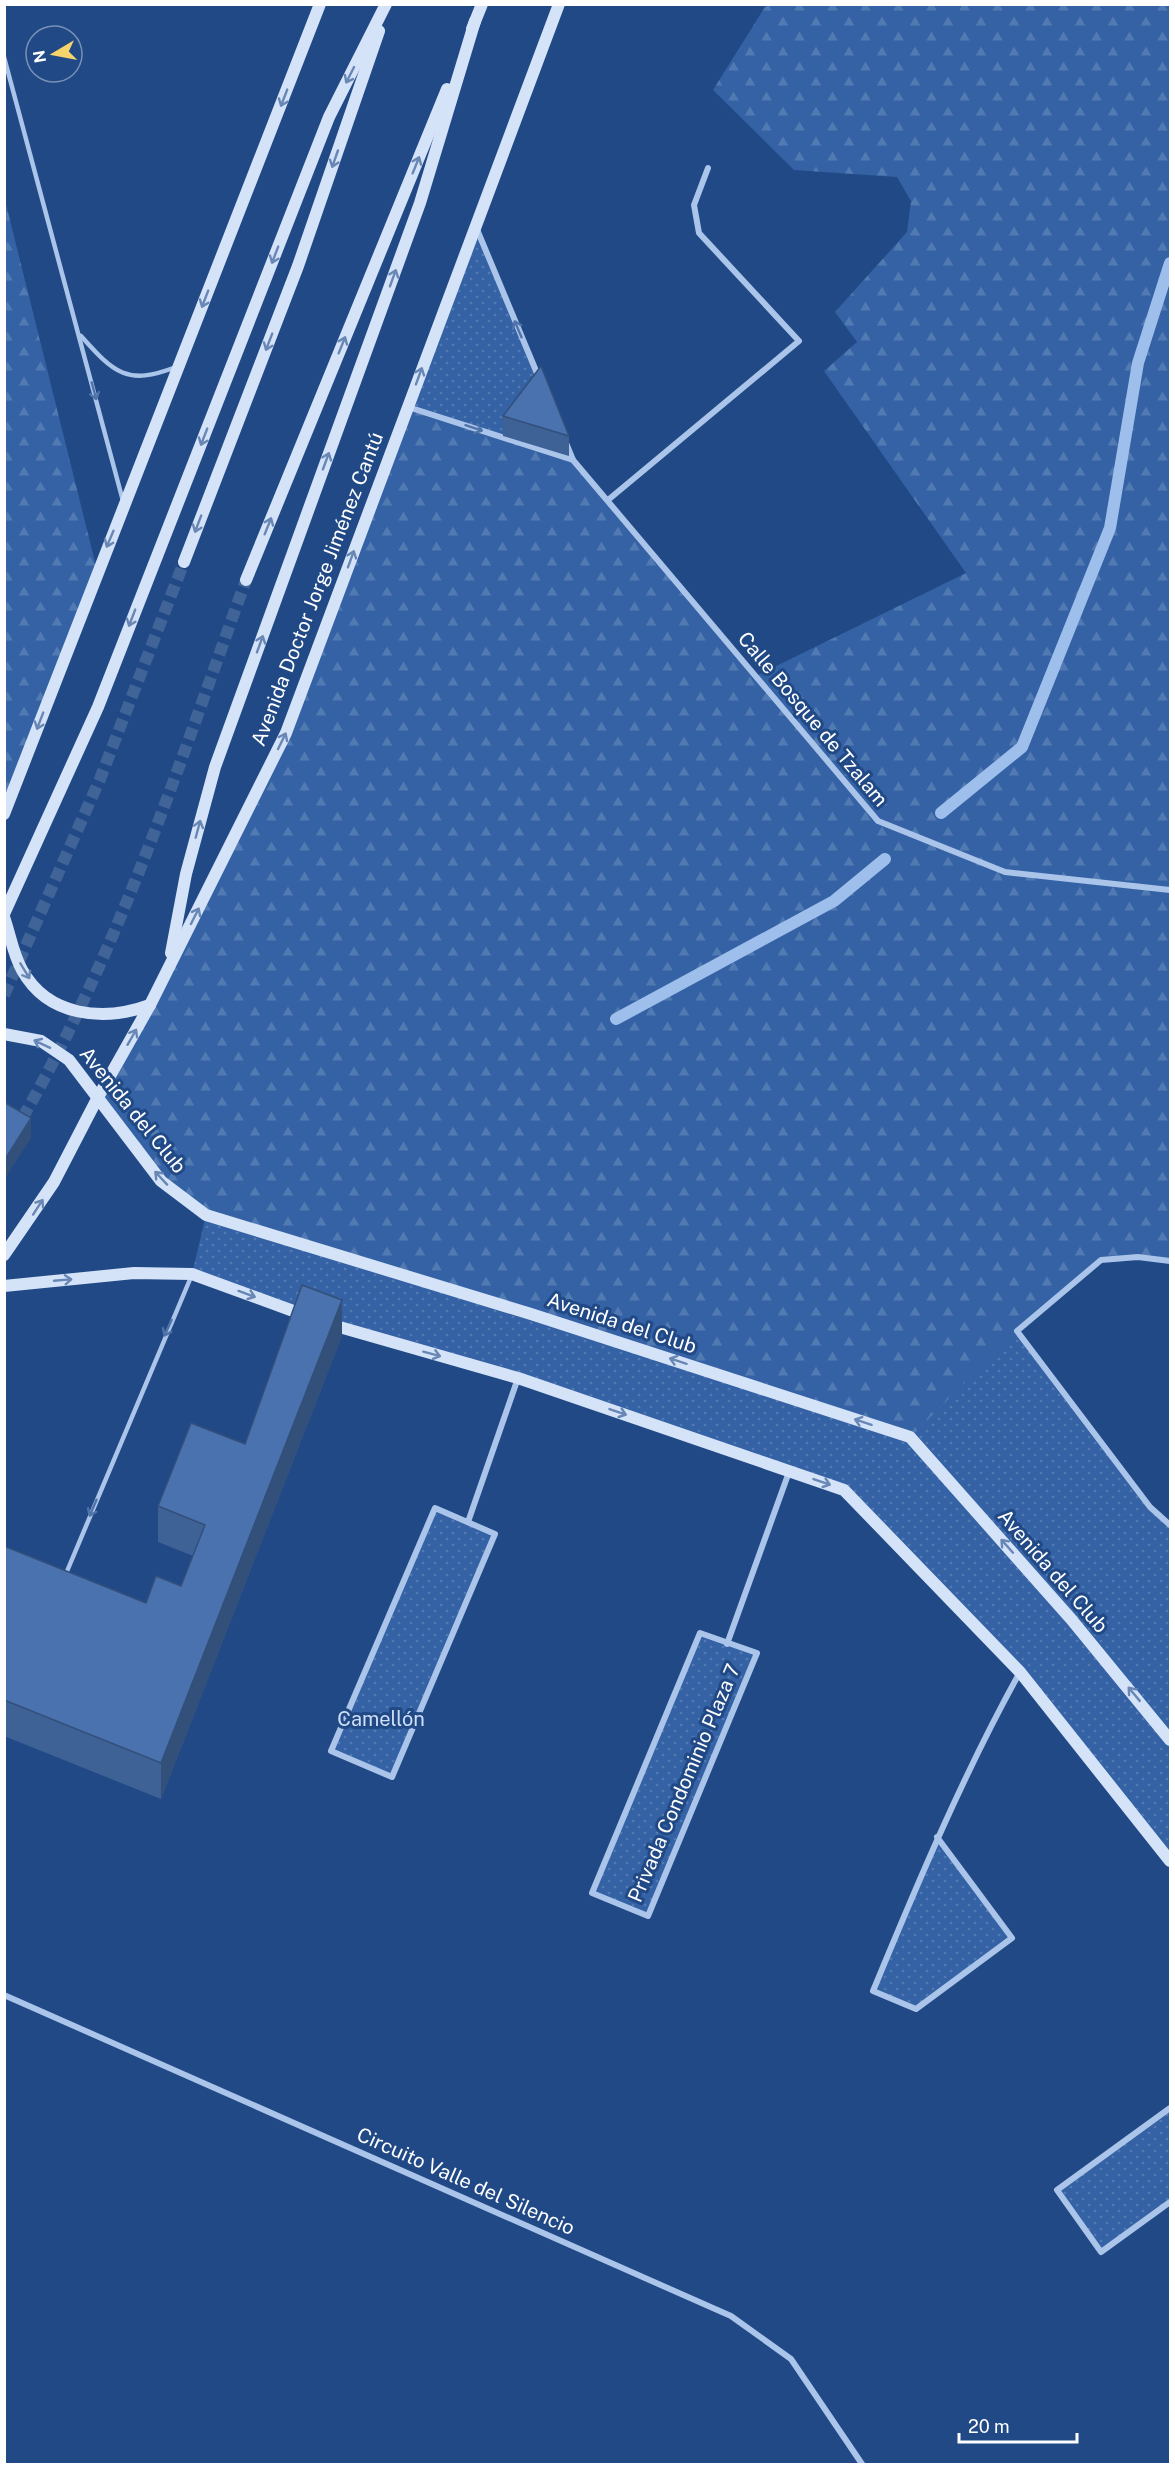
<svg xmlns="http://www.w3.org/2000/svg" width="1175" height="2469" font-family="'Public Sans',sans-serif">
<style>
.grass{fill:url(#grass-dots)}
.forest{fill:url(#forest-firs)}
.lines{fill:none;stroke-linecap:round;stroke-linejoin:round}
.stream{stroke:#9ebfeb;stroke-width:12}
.secondary-tunnel{stroke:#416498;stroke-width:12;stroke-dasharray:12 6;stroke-linecap:butt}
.lane{stroke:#aac4ea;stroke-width:4.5}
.street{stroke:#aac4ea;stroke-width:6}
.secondary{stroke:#d5e3f8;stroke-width:12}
.wall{fill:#3f6296}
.shaded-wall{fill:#33507a}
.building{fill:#4972af;stroke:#33507a;stroke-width:1.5}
.oneway{stroke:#6887b4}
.oneway2{stroke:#5074a9}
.labels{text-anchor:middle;stroke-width:6;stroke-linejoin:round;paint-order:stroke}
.street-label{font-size:20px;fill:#fff;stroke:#204986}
.park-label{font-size:20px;fill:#cedff7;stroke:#204986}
</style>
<defs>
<pattern id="grass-dots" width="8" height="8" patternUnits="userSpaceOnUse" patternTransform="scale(1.5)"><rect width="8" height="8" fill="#3462a4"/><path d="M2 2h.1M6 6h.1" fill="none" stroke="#527ab2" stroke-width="1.8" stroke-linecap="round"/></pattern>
<pattern id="forest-firs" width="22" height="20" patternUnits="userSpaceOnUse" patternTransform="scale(1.5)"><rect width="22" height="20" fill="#3462a4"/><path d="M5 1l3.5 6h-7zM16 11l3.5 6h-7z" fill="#527ab2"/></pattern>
</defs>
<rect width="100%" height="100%" fill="#204986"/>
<g class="grass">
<polygon points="475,225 541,383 500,437 407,406"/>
<polygon points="206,1215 1017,1331 1150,1507 1170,1525 1170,1861 1020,1672 844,1490 192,1274"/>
<polygon points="435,1508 495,1534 392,1777 331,1751"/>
<polygon points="700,1633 756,1656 648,1916 592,1893"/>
<polygon points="937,1837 1012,1938 916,2009 873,1991"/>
<polygon points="1170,2108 1170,2202 1101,2252 1057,2190"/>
</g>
<g class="forest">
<polygon points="772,4 1170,5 1170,1261 1138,1257 1101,1260 1017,1331 910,1437 206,1215 161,1181 97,1099 286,733 407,406 573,460 756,676 966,573 824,371 857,342 835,312 907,232 911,201 897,177 794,170 713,90 765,7"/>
<polygon points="4,196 97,570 4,814"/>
</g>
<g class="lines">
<g class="stream">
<polyline points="941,813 1022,747 1110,528 1138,363 1170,263"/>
<polyline points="616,1019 834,901 885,859"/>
</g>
<g class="secondary-tunnel">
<polyline points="4,995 100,779 184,562"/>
<path d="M4,1149C112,973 176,773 246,580"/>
</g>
<g class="lane">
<polyline points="4,57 123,501"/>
<path d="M81,336C114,373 127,386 176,367"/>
<polyline points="65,1576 191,1277"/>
</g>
<g class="street">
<polyline points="476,227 539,378"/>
<polyline points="408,407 573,460"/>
<polyline points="566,443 573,460 878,821 1005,872 1170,890"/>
<polyline points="608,500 799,341 699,233 694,205 708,168"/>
<polyline points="1170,1261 1138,1257 1101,1260 1017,1331 1150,1507 1170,1525"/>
<polygon points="435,1508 495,1534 392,1777 331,1751"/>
<polyline points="468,1522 518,1378"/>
<polygon points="700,1633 757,1653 648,1916 592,1893"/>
<polyline points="727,1644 789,1472"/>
<path d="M937,1837L1012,1938L916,2009L873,1991C918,1882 963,1775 1020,1672"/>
<polyline points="4,1995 731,2316 791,2359 862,2464"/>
<polyline points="1170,2108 1057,2190 1101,2252 1170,2202"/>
</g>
<g class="secondary">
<polyline points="472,29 482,4"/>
<polyline points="184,562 298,266 379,31"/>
<polyline points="246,580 447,89"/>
<polyline points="4,814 320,4"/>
<polyline points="4,914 98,707 329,117 386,4"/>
<path d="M4,917C10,934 13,954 22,970C48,1017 104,1022 150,1005"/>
<polyline points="171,953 186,874 215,767 420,203 475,21"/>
<polyline points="4,1034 41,1041 69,1060 161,1181 206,1215 531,1314 910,1437 1071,1619 1170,1740"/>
<polyline points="4,1255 54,1182 97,1099 150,1005 286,733 559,4"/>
<polyline points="4,1286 134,1273 192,1274 307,1316"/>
<polyline points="329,1324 518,1378 844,1490 1020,1672 1170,1861"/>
</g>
</g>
<g class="wall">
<polygon points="503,416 569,436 569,456 503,436"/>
<polygon points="342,1336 161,1799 4,1736 4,1546 146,1603 181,1586 193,1556 158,1542 158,1506 245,1444"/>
</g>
<g class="shaded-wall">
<polygon points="31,1118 31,1138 4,1180 4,1161"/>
<polygon points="342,1300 342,1336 161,1799 161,1763"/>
</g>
<g class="building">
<polygon points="541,366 569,436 503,416"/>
<polygon points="4,1102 31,1118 4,1161"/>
<polygon points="302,1285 342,1300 161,1763 4,1700 4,1546 146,1603 156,1576 181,1586 205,1525 158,1506 191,1423 245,1444"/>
</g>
<defs><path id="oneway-shaft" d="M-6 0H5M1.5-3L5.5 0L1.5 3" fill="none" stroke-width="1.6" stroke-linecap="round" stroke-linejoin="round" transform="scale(1.5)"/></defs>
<g class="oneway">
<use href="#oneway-shaft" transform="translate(350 75) rotate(117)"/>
<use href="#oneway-shaft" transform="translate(284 98) rotate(111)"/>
<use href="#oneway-shaft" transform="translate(335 159) rotate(109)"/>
<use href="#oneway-shaft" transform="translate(416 165) rotate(-68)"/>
<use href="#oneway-shaft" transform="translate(275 255) rotate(111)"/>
<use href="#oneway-shaft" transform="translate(393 278) rotate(-70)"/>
<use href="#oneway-shaft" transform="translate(205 299) rotate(111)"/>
<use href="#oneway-shaft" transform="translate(269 342) rotate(111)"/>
<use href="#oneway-shaft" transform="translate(342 345) rotate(-68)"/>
<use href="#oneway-shaft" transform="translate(419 376) rotate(-70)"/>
<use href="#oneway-shaft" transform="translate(204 437) rotate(111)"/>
<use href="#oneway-shaft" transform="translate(326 461) rotate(-70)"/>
<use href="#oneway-shaft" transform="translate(198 524) rotate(111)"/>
<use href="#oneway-shaft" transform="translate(268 526) rotate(-68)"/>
<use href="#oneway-shaft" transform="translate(110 539) rotate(113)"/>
<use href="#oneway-shaft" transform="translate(351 559) rotate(-70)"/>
<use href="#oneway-shaft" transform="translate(132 618) rotate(111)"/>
<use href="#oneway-shaft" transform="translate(260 644) rotate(-70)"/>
<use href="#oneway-shaft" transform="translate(40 721) rotate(111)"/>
<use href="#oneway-shaft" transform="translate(282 741) rotate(-64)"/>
<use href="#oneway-shaft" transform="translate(198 829) rotate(-75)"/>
<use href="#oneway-shaft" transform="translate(195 916) rotate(-63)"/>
<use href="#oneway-shaft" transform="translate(25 971) rotate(59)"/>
<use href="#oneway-shaft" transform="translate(132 1037) rotate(-60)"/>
<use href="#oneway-shaft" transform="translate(42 1044) rotate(-155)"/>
<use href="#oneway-shaft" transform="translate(161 1178) rotate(-133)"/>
<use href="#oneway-shaft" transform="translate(38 1207) rotate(-57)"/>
<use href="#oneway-shaft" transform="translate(63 1280) rotate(-5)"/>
<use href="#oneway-shaft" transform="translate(247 1294) rotate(20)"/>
<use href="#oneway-shaft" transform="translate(432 1354) rotate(15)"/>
<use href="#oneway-shaft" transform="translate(678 1361) rotate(-162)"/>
<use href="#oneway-shaft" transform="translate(618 1412) rotate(19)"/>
<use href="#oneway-shaft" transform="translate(863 1422) rotate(-162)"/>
<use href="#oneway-shaft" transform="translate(822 1482) rotate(19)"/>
<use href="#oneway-shaft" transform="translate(1007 1546) rotate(-132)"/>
<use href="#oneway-shaft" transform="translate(1134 1694) rotate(-130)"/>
</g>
<g class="oneway2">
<use href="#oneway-shaft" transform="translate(518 329) rotate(-113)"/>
<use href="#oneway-shaft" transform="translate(94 391) rotate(75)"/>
<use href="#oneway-shaft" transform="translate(474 428) rotate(18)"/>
<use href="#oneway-shaft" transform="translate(168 1328) rotate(114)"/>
<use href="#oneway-shaft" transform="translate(93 1508) rotate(113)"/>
</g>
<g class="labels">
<g class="street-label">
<text transform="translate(317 589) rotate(-69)" y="7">Avenida Doctor Jorge Jiménez Cantú</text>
<text transform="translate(813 719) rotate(50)" y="7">Calle Bosque de Tzalam</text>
<text transform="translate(133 1110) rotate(51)" y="7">Avenida del Club</text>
<text transform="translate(622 1323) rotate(18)" y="7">Avenida del Club</text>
<text transform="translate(1053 1571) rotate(49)" y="7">Avenida del Club</text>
<text transform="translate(684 1783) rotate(-67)" y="7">Privada Condominio Plaza 7</text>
<text transform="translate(466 2181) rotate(24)" y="7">Circuito Valle del Silencio</text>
</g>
<g class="park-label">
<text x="381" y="1726">Camellón</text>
</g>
</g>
<rect width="1175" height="2469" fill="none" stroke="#ffffff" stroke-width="12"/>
<g transform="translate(54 54) rotate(260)"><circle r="28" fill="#204986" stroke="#7992b6" stroke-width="1.5"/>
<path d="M0-4.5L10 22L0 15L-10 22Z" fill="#f7d46b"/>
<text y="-9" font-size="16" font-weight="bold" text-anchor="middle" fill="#ffffff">N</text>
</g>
<path d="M959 2433v9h118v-9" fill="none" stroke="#ffffff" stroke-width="3"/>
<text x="968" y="2433" font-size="18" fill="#ffffff" stroke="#204986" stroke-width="4.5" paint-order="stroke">20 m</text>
</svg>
